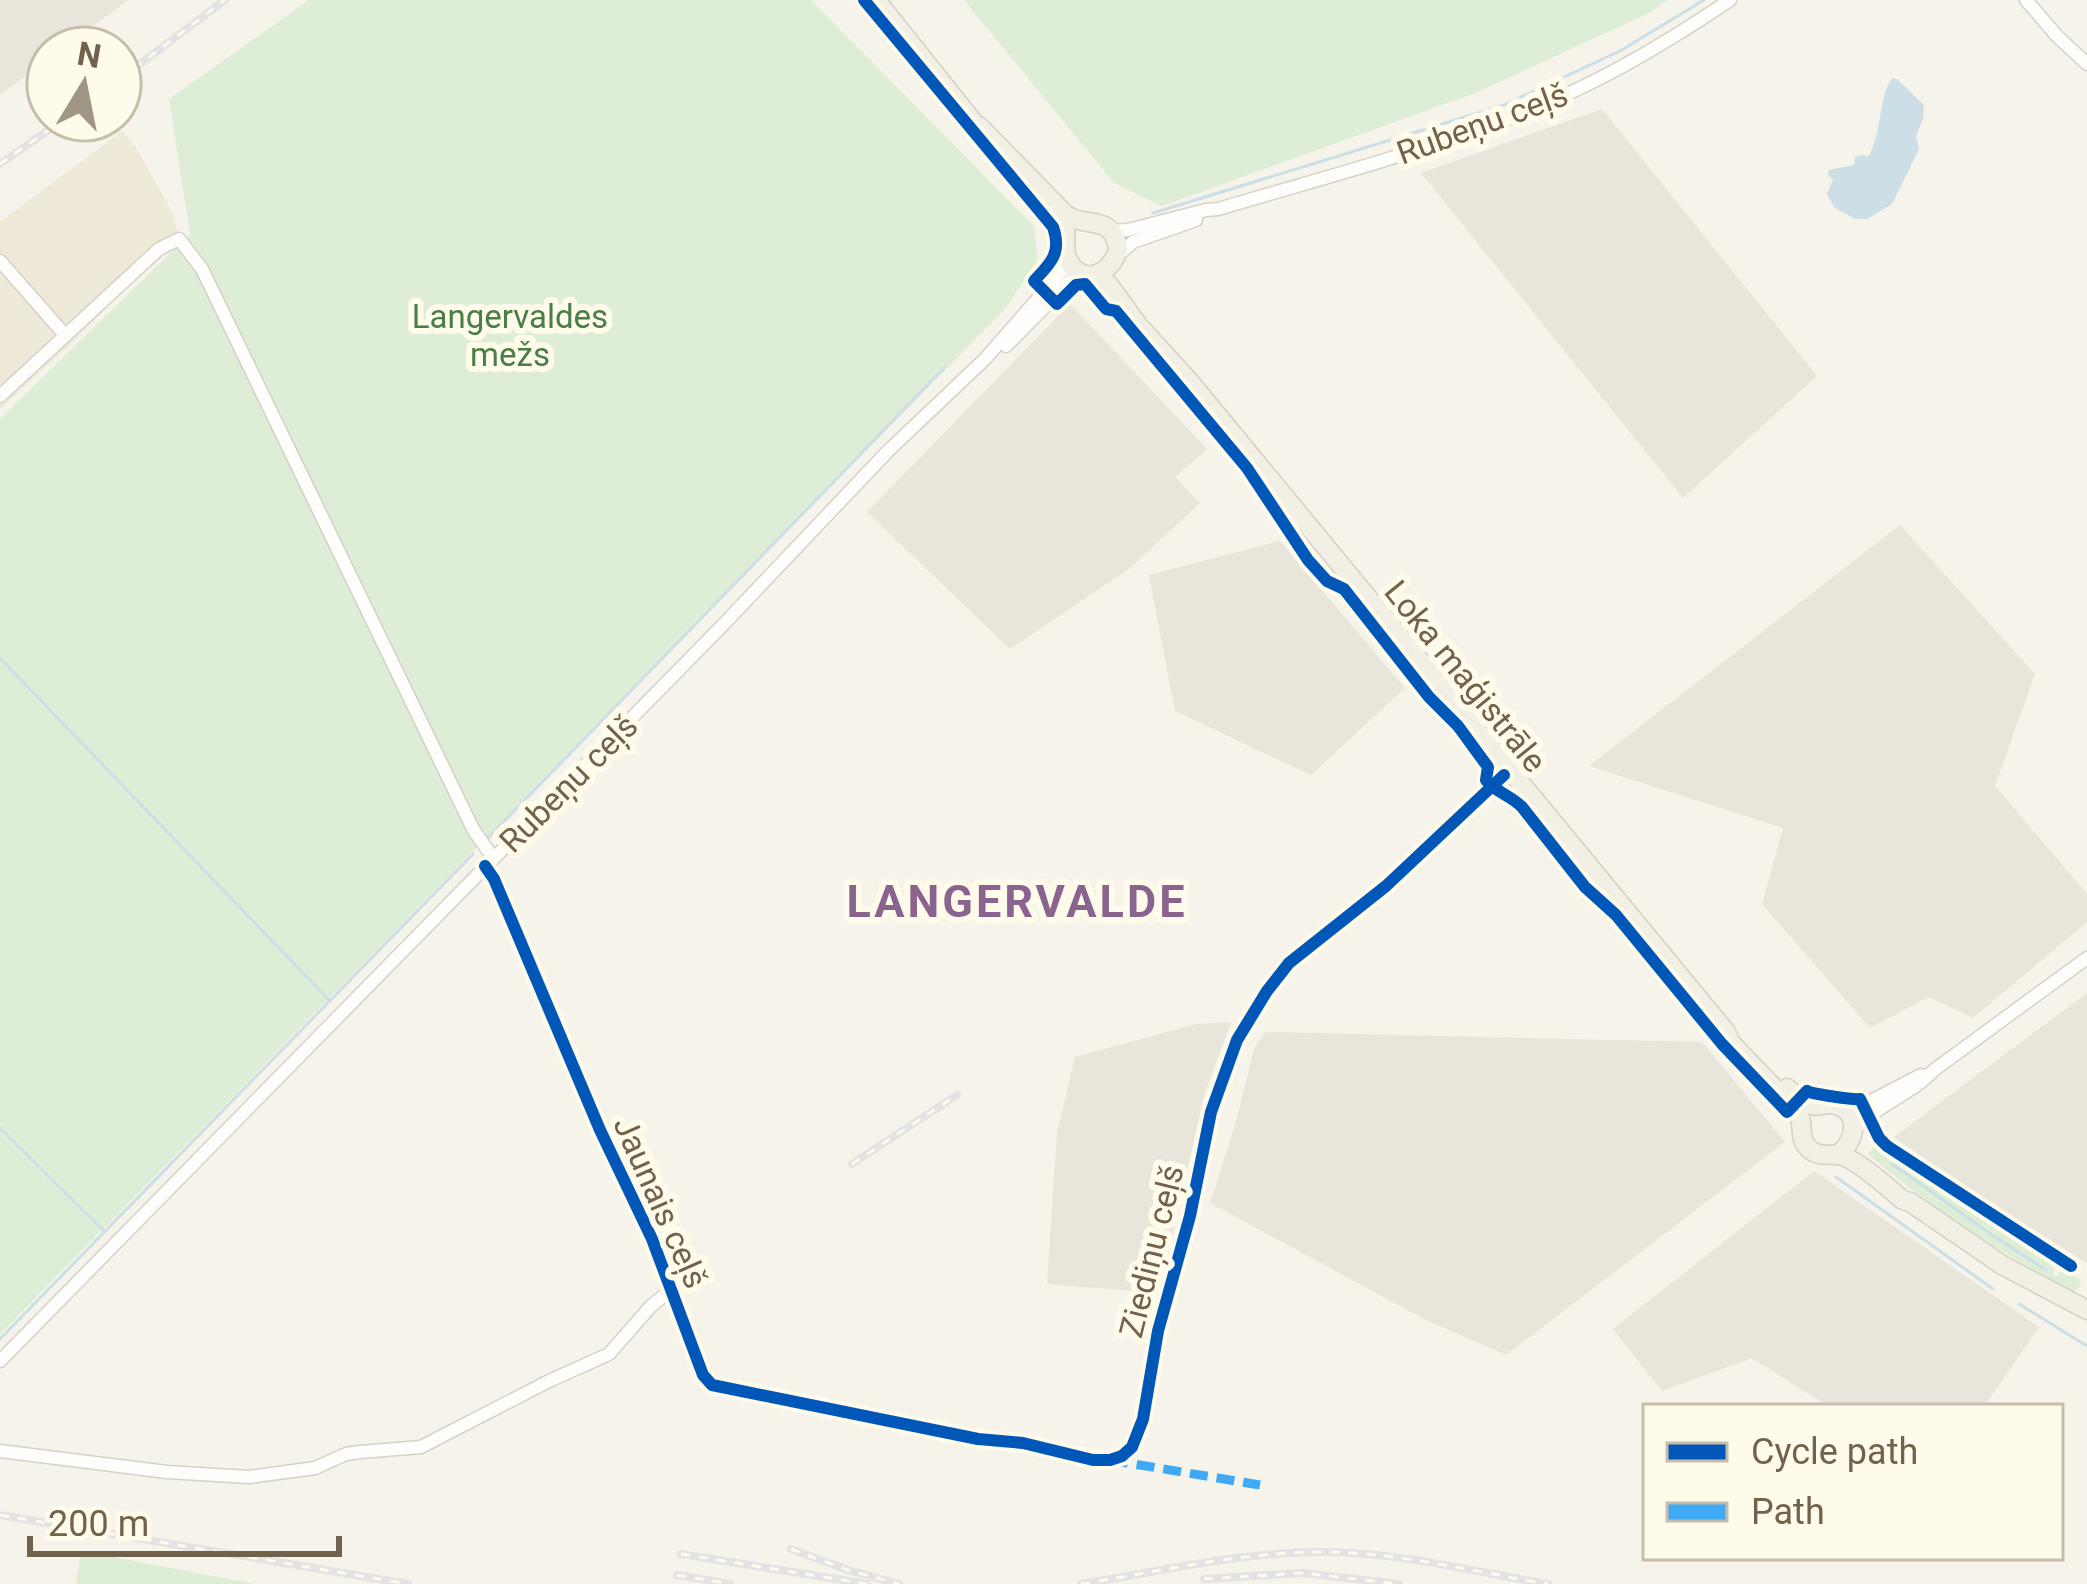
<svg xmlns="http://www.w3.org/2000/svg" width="2087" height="1584" font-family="Roboto,sans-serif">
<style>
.residential{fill:#efe9d8}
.industrial{fill:#e8e5db}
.green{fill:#deedd5}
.water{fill:#ccdee6}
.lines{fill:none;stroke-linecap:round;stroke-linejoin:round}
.stream{stroke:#ccdee6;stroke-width:3}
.minor-casing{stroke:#d5d1c9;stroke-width:15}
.primary-casing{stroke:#d5cfc6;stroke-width:21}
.minor{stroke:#fefdfc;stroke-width:12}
.primary{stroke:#f2f0e5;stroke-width:18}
.rail-casing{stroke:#e5e2e4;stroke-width:8}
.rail{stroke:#fefbeb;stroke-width:3;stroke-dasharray:9;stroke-linecap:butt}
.quiet{stroke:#3fa9f5;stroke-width:9;stroke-dasharray:18 9;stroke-linecap:butt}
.cycleway-casing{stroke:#fefbeb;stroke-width:20}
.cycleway{stroke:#0057b8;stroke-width:12}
.labels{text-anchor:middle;stroke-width:12;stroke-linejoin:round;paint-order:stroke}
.street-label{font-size:33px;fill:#73624b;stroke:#fefbeb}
.park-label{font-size:33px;fill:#4a7e46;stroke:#fefbeb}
.district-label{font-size:45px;font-weight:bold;letter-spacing:3px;fill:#8b638f;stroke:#fefbeb}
</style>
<rect width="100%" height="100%" fill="#f6f4ea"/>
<polygon class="residential" points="122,131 135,146 173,213 178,232 76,339 0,409 0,222"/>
<g class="industrial">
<polygon points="0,0 128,0 64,48 48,48 48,60 0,95"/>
<polygon points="1602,109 1817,376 1683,498 1421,173"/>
<polygon points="1070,304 1207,449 1175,477 1200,503 1129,569 1010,649 867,512"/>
<polygon points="1900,525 2035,674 1995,786 2087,894 2087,922 1973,1018 1929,997 1870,1028 1762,904 1783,828 1589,766"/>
<polygon points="1280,541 1405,688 1311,775 1175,711 1149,575"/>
<polygon points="2087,993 2087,1263 1957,1182 1894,1137"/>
<polygon points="1231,1022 1204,1095 1160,1293 1047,1284 1057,1133 1075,1057 1197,1024"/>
<polygon points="1265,1032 1702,1042 1785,1142 1506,1355 1426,1320 1210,1203 1235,1126 1254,1049"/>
<polygon points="1814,1171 2039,1327 1984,1407 1829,1407 1752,1358 1662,1391 1613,1329"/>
</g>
<g class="green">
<polygon points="309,0 811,0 1034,226 1038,259 1006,308 0,1334 0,419 190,234 169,99"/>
<polygon points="964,0 1668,0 1649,13 1478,92 1162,206 1114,183"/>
<path d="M1876,1144L1882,1145L2056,1262L2053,1275L2057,1276L2064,1266L2070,1268L2069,1272L2081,1280L2079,1288L2072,1291C1996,1250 1934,1210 1868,1154Z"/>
<polygon points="81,1551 256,1584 76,1584"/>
</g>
<path class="water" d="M1892,78L1897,79L1924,105L1923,119L1916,136L1919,149L1892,204L1867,219H1855L1834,207L1827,194L1833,180L1828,174L1829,170L1854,165L1855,157L1860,155L1869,156C1883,129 1878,98 1892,78Z"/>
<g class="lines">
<g class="stream">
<polyline points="1153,213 1504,105 1620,51 1704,0"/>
<polyline points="0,658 329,1000"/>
<polyline points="488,838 945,367"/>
<polyline points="0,1128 103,1230"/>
<polyline points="1892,1164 1992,1235 2046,1270"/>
<polyline points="1836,1177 1993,1289"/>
<polyline points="2019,1304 2087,1346"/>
<polyline points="0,1339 473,854"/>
</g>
<defs>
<g id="minor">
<polyline points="2026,0 2057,36 2087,64"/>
<path d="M1112,231L1128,230L1206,210L1218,209C1335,174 1467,141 1578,89C1631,64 1681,33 1730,0"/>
<polyline points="1117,256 1133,242 1196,220"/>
<polyline points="0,261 65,335"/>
<polyline points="1006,346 1075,276 1082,273"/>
<polyline points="0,396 159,249 179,239 202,269 473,829 493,858"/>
<polyline points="485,866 494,879 600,1130 652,1239 703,1375 712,1385 978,1439 1023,1443 1093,1460 1110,1460 1122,1456 1132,1447 1143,1419 1158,1331 1190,1216 1211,1112 1237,1040 1267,991 1289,963 1386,886 1508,771"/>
<polyline points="1844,1110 1863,1105 1921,1075"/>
<path d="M1854,1131C1876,1105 1911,1095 1934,1070L2087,958"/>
<polyline points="0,1361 721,627 888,451 985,359 1062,271 1067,258"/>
<polyline points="0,1451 167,1472 249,1477 315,1468 346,1454 360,1452 421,1447 549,1381 609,1354 651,1306 671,1290"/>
</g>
<g id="primary">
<path d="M876,0L1010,168L1065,231C1066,241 1063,251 1068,260C1082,288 1112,274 1118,249C1112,213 1089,229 1066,215L979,126"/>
<path d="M1094,275L1109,285L1138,325L1189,381L1726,1032L1731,1043L1799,1114C1803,1124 1800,1133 1804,1142C1813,1158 1825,1154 1839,1155C1856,1158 1889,1189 1903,1200L1910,1202L2002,1265L2087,1310"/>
<path d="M1787,1088C1794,1094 1802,1102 1811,1105C1822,1108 1819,1103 1831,1104C1861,1108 1858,1141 1837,1155"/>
</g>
</defs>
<use href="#minor" class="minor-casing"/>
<use href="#primary" class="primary-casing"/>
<use href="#minor" class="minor"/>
<use href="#primary" class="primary"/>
<defs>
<g id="rail">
<polyline points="120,79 225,0"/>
<polyline points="0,164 63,120"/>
<polyline points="852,1164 957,1095"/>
<polyline points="0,1515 408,1584"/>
<polyline points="791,1549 848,1570 899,1584"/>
<polyline points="681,1554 867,1584"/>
<polyline points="677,1575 730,1584"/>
<polyline points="1204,1579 1303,1573 1399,1584"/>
<path d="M1081,1584C1163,1571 1245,1551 1328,1552C1402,1553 1476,1572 1548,1584"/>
</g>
</defs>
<use href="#rail" class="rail-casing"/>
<use href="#rail" class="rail"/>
<polyline class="quiet" points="1110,1460 1260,1485"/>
<defs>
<g id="cycleway">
<path d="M864,0L1053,227C1062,253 1051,263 1034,281L1057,304L1076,285L1085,284L1106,309L1116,311L1247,468L1308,560L1327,581L1344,589L1429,697L1458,726L1488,767L1486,780C1497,793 1510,795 1522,807L1585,887L1616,915L1722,1044L1787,1112L1807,1091C1812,1094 1854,1100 1860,1099L1879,1138L1887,1146L2071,1266"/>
<polyline points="485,866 494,879 600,1130 652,1239 703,1375 712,1385 978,1439 1023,1443 1093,1460 1110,1460 1122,1456 1132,1447 1143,1419 1158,1331 1190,1216 1211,1112 1237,1040 1267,991 1289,963 1386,886 1504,775"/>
</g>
</defs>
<use href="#cycleway" class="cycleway-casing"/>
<use href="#cycleway" class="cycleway"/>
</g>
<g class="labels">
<g class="street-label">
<text transform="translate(1482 123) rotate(-20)" y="12">Rubeņu ceļš</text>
<text transform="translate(1466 676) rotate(51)" y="12">Loka maģistrāle</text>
<text transform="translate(568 783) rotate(-45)" y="12">Rubeņu ceļš</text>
<text transform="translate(661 1202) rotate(66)" y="12">Jaunais ceļš</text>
<text transform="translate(1151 1251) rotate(-76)" y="12">Ziediņu ceļš</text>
</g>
<g class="park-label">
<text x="510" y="328">Langervaldes<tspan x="510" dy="38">mežs</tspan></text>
</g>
<g class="district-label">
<text x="1017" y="917">LANGERVALDE</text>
</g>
</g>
<rect x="1643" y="1404" width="420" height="156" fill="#fefbeb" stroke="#c6beab" stroke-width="3"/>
<rect x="1667" y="1443" width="60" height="18" fill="#0057b8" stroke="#c6beab" stroke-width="3"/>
<text x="1751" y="1464" font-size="36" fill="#73624b">Cycle path</text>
<rect x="1667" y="1503" width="60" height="18" fill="#3fa9f5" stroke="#c6beab" stroke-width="3"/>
<text x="1751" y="1524" font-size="36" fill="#73624b">Path</text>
<g transform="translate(84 84) rotate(10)"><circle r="57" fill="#fefbeb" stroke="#c6beab" stroke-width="3"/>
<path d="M0-9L21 45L0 30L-21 45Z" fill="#a19583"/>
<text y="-18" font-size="33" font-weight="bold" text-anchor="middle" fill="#73624b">N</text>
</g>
<path d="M30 1536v18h309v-18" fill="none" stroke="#73624b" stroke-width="6"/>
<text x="48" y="1536" font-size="36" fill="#73624b" stroke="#fefbeb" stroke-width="9" paint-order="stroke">200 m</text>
</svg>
